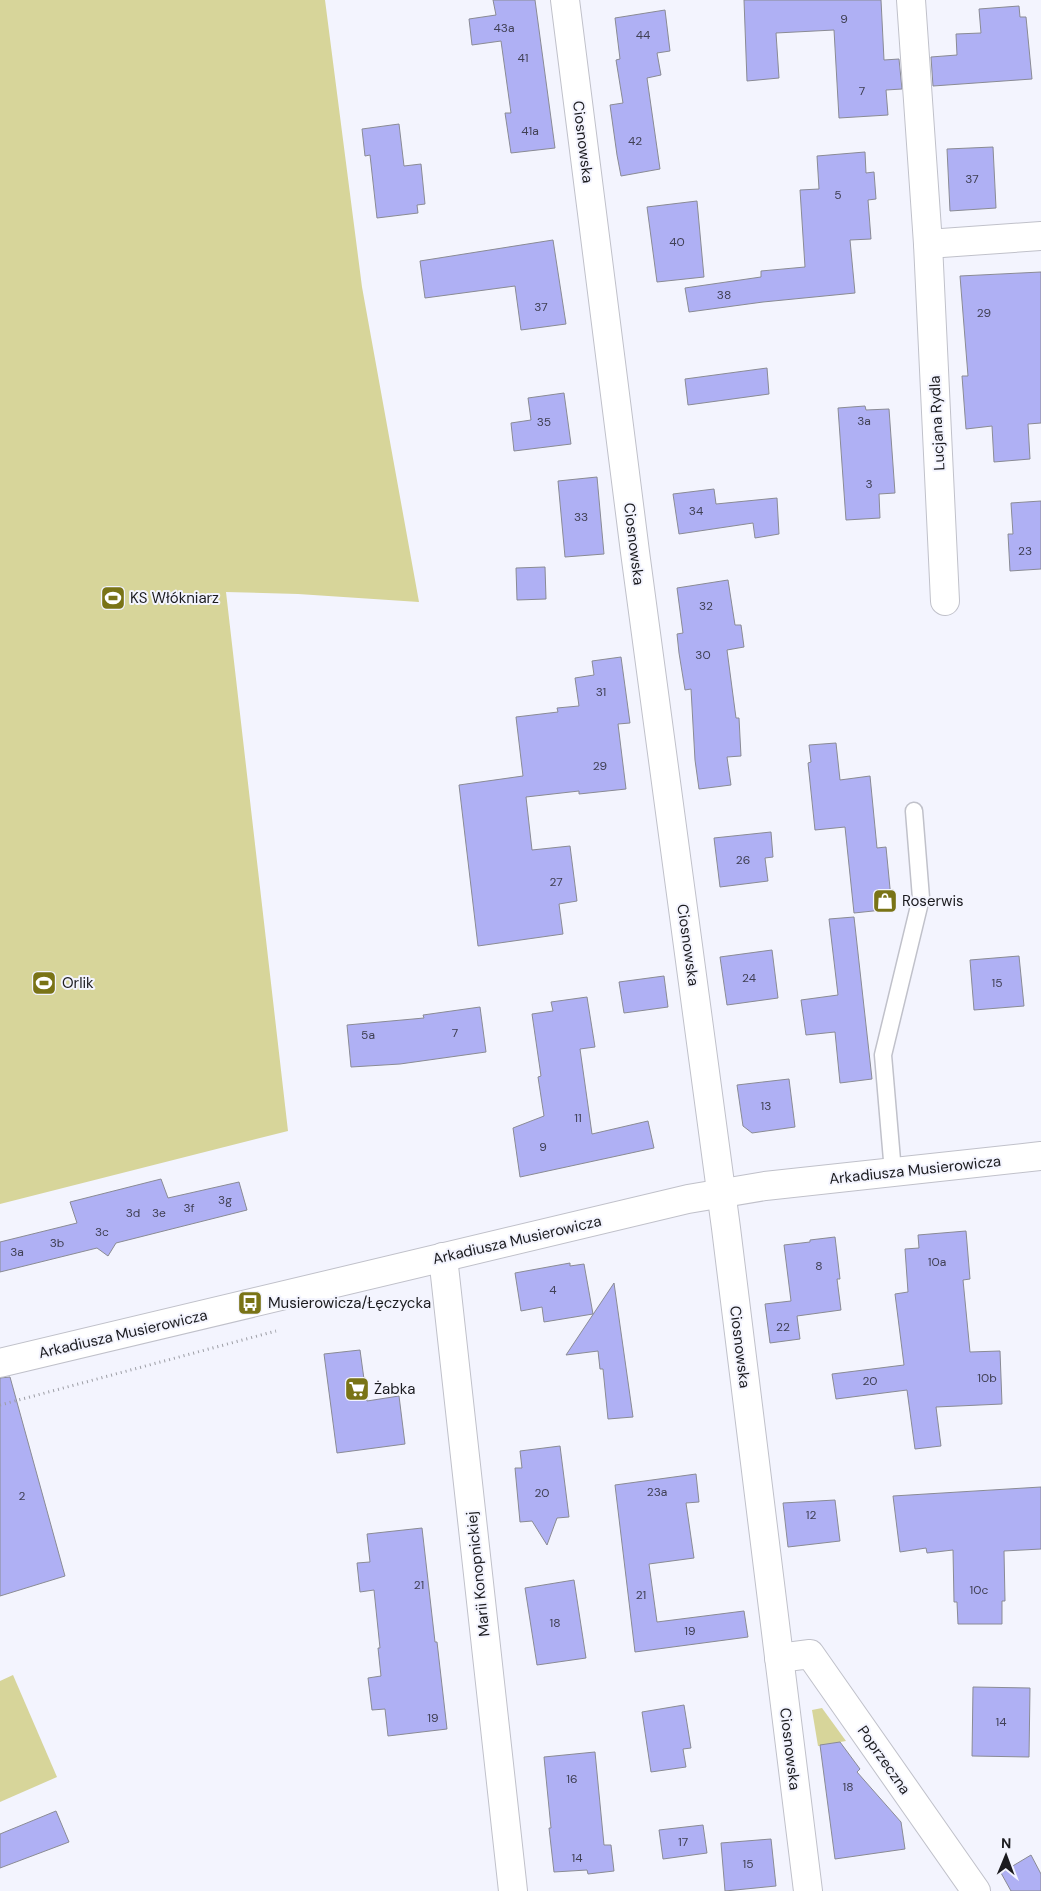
<svg xmlns="http://www.w3.org/2000/svg" width="1041" height="1891" font-family="'DM Sans',sans-serif">
<style>
.green{fill:#d7d59a}
.building{fill:#afb0f4;stroke:#8a8b94}
.lines{fill:none;stroke-linecap:round;stroke-linejoin:round}
.lane-casing{stroke:#c0c1ca;stroke-width:19}
.street-casing{stroke:#c0c1ca;stroke-width:30}
.secondary-casing{stroke:#c0c1ca;stroke-width:30}
.path{stroke:#9c9da4;stroke-width:3;stroke-dasharray:1 4;stroke-linecap:butt}
.lane{stroke:#fff;stroke-width:16}
.street{stroke:#fff;stroke-width:28}
.secondary{stroke:#fff;stroke-width:28}
.labels{text-anchor:middle;stroke-width:4;stroke-linejoin:round;paint-order:stroke}
.number-label{font-size:12px;fill:#404054}
.street-label{font-size:15px;fill:#1b1b1f;stroke:#f3f4fe}
.poi-label{font-size:15px;fill:#1b1b1f;stroke:#f3f4fe;text-anchor:start}
</style>
<rect width="100%" height="100%" fill="#f3f4fe"/>
<g class="green">
<polygon points="0,0 325,0 362,287 419,602 298,594 226,592 288,1131 0,1204"/>
<polygon points="13,1675 57,1777 0,1802 0,1681"/>
<polygon points="822,1708 846,1741 818,1746 812,1710"/>
</g>
<g class="building">
<polygon points="493,0 535,0 555,148 511,153 505,113 511,113 501,41 472,45 469,19 496,15"/>
<polygon points="744,0 881,0 884,60 899,59 902,89 886,90 888,115 839,118 834,30 776,33 779,78 747,81"/>
<polygon points="1019,6 1020,17 1026,17 1032,79 933,86 931,57 957,55 956,34 981,33 979,9"/>
<polygon points="665,10 670,51 657,53 661,75 647,78 660,169 621,176 617,155 610,105 623,103 616,60 620,59 615,18"/>
<polygon points="399,124 404,166 421,164 425,204 417,205 418,213 377,218 370,155 365,156 362,129"/>
<polygon points="993,147 996,208 950,211 947,149"/>
<polygon points="865,152 866,173 874,172 876,199 868,200 871,239 850,240 855,293 763,302 689,312 685,288 761,277 761,271 805,267 800,190 819,189 817,156"/>
<polygon points="697,201 704,277 657,282 647,207"/>
<polygon points="553,240 566,324 521,330 515,286 425,298 420,261"/>
<polygon points="1041,272 1041,423 1028,424 1030,459 994,462 992,426 966,429 962,376 968,376 960,276"/>
<polygon points="767,368 769,394 688,405 685,379"/>
<polygon points="564,393 571,444 514,451 511,423 531,420 528,398"/>
<polygon points="865,406 866,410 889,409 895,493 879,494 880,518 846,520 838,408"/>
<polygon points="597,477 604,554 565,557 558,481"/>
<polygon points="714,489 716,504 777,498 779,534 755,538 753,523 679,534 673,494"/>
<polygon points="1041,501 1041,569 1010,571 1008,534 1013,534 1011,503"/>
<polygon points="545,567 546,599 517,600 516,568"/>
<polygon points="728,580 735,625 741,625 744,647 727,650 736,718 739,718 741,756 727,757 731,785 699,789 695,760 691,689 685,690 679,653 677,634 683,633 677,588"/>
<polygon points="621,657 630,723 618,724 626,789 579,794 579,791 526,797 532,850 570,846 577,901 559,904 563,934 478,946 459,785 523,776 516,717 558,712 557,708 579,706 575,678 594,675 592,661"/>
<polygon points="836,743 840,780 870,776 877,848 886,847 892,909 854,913 845,827 815,830 808,763 811,762 809,745"/>
<polygon points="771,832 773,857 765,858 768,881 720,887 714,838"/>
<polygon points="854,917 872,1079 840,1083 835,1032 806,1035 801,1000 838,995 829,919"/>
<polygon points="772,950 778,998 727,1005 720,957"/>
<polygon points="1019,956 1024,1006 974,1010 970,960"/>
<polygon points="664,976 668,1007 624,1013 619,982"/>
<polygon points="587,997 595,1047 580,1049 592,1134 648,1121 654,1148 520,1177 513,1128 544,1116 538,1077 541,1076 532,1014 553,1011 551,1002"/>
<polygon points="480,1007 486,1052 400,1064 351,1067 347,1025 424,1018 423,1015"/>
<polygon points="789,1079 795,1127 752,1133 743,1126 737,1085"/>
<polygon points="161,1179 168,1198 239,1182 247,1210 116,1243 108,1256 97,1248 0,1272 0,1242 77,1223 70,1202"/>
<polygon points="966,1231 970,1279 963,1280 970,1352 1000,1351 1002,1404 936,1407 941,1446 915,1449 907,1390 836,1399 832,1374 904,1365 895,1294 908,1292 905,1249 919,1248 918,1235"/>
<polygon points="835,1237 840,1279 837,1279 841,1310 797,1316 800,1339 770,1343 765,1304 791,1301 784,1245 810,1242 810,1240"/>
<polygon points="570,1263 570,1266 584,1264 593,1314 544,1322 542,1307 521,1311 515,1273"/>
<polygon points="614,1283 633,1417 608,1419 603,1369 600,1369 598,1351 566,1355"/>
<polygon points="360,1350 367,1401 399,1396 405,1444 337,1453 324,1354"/>
<polygon points="10,1377 65,1576 0,1596 0,1378"/>
<polygon points="560,1446 569,1517 557,1518 547,1545 532,1521 520,1522 515,1468 522,1468 520,1451"/>
<polygon points="696,1474 699,1502 686,1503 694,1558 649,1564 657,1622 744,1611 748,1637 635,1652 615,1485"/>
<polygon points="1041,1487 1041,1549 1004,1551 1005,1601 1002,1601 1002,1624 958,1624 957,1602 954,1602 953,1550 927,1553 926,1548 900,1552 893,1496"/>
<polygon points="835,1500 840,1541 788,1547 783,1503"/>
<polygon points="422,1528 435,1642 437,1642 447,1729 388,1736 385,1709 372,1710 368,1678 381,1676 378,1648 380,1648 374,1590 360,1592 357,1563 370,1562 367,1534"/>
<polygon points="574,1580 586,1658 537,1665 525,1588"/>
<polygon points="973,1687 1030,1688 1029,1757 972,1756"/>
<polygon points="684,1705 691,1748 683,1749 686,1767 651,1772 642,1712"/>
<polygon points="840,1742 860,1769 857,1772 901,1822 905,1849 835,1859 820,1745"/>
<polygon points="595,1752 604,1845 611,1845 614,1871 588,1874 587,1870 554,1872 549,1828 551,1828 544,1757"/>
<polygon points="56,1811 69,1842 0,1868 0,1834"/>
<polygon points="703,1825 707,1853 663,1859 659,1830"/>
<polygon points="771,1839 776,1886 725,1891 721,1843"/>
<polygon points="1031,1855 1041,1874 1041,1891 1011,1891 1001,1873"/>
</g>
<g class="lines">
<defs>
<polyline id="lane" points="893,1172 883,1055 921,898 914,811"/>
<g id="street">
<polyline points="565,0 635,552 726,1228 808,1891"/>
<polyline points="911,0 928,244 945,601"/>
<polyline points="928,244 1041,236"/>
<polyline points="443,1257 513,1891"/>
<polyline points="779,1658 810,1654 976,1891"/>
</g>
<polyline id="secondary" points="0,1363 688,1199 765,1186 1041,1156"/>
</defs>
<use href="#lane" class="lane-casing"/>
<use href="#street" class="street-casing"/>
<use href="#secondary" class="secondary-casing"/>
<polyline class="path" points="0,1405 276,1331"/>
<use href="#lane" class="lane"/>
<use href="#street" class="street"/>
<use href="#secondary" class="secondary"/>
</g>
<defs>
<symbol id="stadium-square" viewBox="-11 -11 22 22"><rect x="-9" y="-9" width="18" height="18" rx="4" fill="#797316" stroke="#f3f4fe"/><path d="M0-5a6.5 5 0 1 0 0 10a6.5 5 0 1 0 0-10ZM-3.5-1.8h7v3.6h-7Z" fill="#fff"/></symbol>
<symbol id="shop-square" viewBox="-11 -11 22 22"><rect x="-9" y="-9" width="18" height="18" rx="4" fill="#797316" stroke="#f3f4fe"/><path d="M-5-2.5h2.3a2.7 3.5 0 0 1 5.4 0H5L5.5 6h-11ZM-1.5-2.5h3a1.5 2.3 0 0 0-3 0Z" fill="#fff"/></symbol>
<symbol id="bus-square" viewBox="-11 -11 22 22"><rect x="-9" y="-9" width="18" height="18" rx="4" fill="#797316" stroke="#f3f4fe"/><path d="M-5-6H5V4H4V6H2V4H-2V6H-4V4H-5ZM-3.5-4V0h7V-4ZM-3.5 1.2v1.5H-2V1.2ZM2 1.2v1.5H3.5V1.2Z" fill="#fff"/></symbol>
<symbol id="supermarket-square" viewBox="-11 -11 22 22"><rect x="-9" y="-9" width="18" height="18" rx="4" fill="#797316" stroke="#f3f4fe"/><path d="M-6-5.5h2.5l.6 2H6L4.5 2H-2.5L-4.4-4H-6ZM-1.5 3.2a1.3 1.3 0 1 0 .1 0ZM3 3.2a1.3 1.3 0 1 0 .1 0Z" fill="#fff"/></symbol>
</defs>
<g fill-rule="evenodd">
<use href="#stadium-square" x="99" y="584" width="28" height="28"/>
<use href="#shop-square" x="871" y="887" width="28" height="28"/>
<use href="#stadium-square" x="30" y="969" width="28" height="28"/>
<use href="#bus-square" x="236" y="1289" width="28" height="28"/>
<use href="#supermarket-square" x="343" y="1375" width="28" height="28"/>
</g>
<g class="labels">
<g class="number-label">
<text x="844" y="23">9</text>
<text x="504" y="32">43a</text>
<text x="643" y="39">44</text>
<text x="523" y="62">41</text>
<text x="862" y="95">7</text>
<text x="530" y="135">41a</text>
<text x="635" y="145">42</text>
<text x="972" y="183">37</text>
<text x="838" y="199">5</text>
<text x="677" y="246">40</text>
<text x="724" y="299">38</text>
<text x="541" y="311">37</text>
<text x="984" y="317">29</text>
<text x="864" y="425">3a</text>
<text x="544" y="426">35</text>
<text x="869" y="488">3</text>
<text x="696" y="515">34</text>
<text x="581" y="521">33</text>
<text x="1025" y="555">23</text>
<text x="706" y="610">32</text>
<text x="703" y="659">30</text>
<text x="601" y="696">31</text>
<text x="600" y="770">29</text>
<text x="743" y="864">26</text>
<text x="556" y="886">27</text>
<text x="749" y="982">24</text>
<text x="997" y="987">15</text>
<text x="455" y="1037">7</text>
<text x="368" y="1039">5a</text>
<text x="766" y="1110">13</text>
<text x="578" y="1122">11</text>
<text x="543" y="1151">9</text>
<text x="225" y="1204">3g</text>
<text x="189" y="1212">3f</text>
<text x="133" y="1217">3d</text>
<text x="159" y="1217">3e</text>
<text x="102" y="1236">3c</text>
<text x="57" y="1247">3b</text>
<text x="17" y="1256">3a</text>
<text x="937" y="1266">10a</text>
<text x="819" y="1270">8</text>
<text x="553" y="1294">4</text>
<text x="783" y="1331">22</text>
<text x="987" y="1382">10b</text>
<text x="870" y="1385">20</text>
<text x="657" y="1496">23a</text>
<text x="542" y="1497">20</text>
<text x="22" y="1500">2</text>
<text x="811" y="1519">12</text>
<text x="419" y="1589">21</text>
<text x="979" y="1594">10c</text>
<text x="641" y="1599">21</text>
<text x="555" y="1627">18</text>
<text x="690" y="1635">19</text>
<text x="433" y="1722">19</text>
<text x="1001" y="1726">14</text>
<text x="572" y="1783">16</text>
<text x="848" y="1791">18</text>
<text x="683" y="1846">17</text>
<text x="577" y="1862">14</text>
<text x="748" y="1868">15</text>
</g>
<g class="street-label">
<text transform="translate(583 142) rotate(83)" y="5">Ciosnowska</text>
<text transform="translate(937 423) rotate(-93)" y="5">Lucjana Rydla</text>
<text transform="translate(634 544) rotate(83)" y="5">Ciosnowska</text>
<text transform="translate(688 945) rotate(82)" y="5">Ciosnowska</text>
<text transform="translate(915 1170) rotate(-6)" y="5">Arkadiusza Musierowicza</text>
<text transform="translate(517 1240) rotate(-13)" y="5">Arkadiusza Musierowicza</text>
<text transform="translate(123 1334) rotate(-13)" y="5">Arkadiusza Musierowicza</text>
<text transform="translate(740 1347) rotate(83)" y="5">Ciosnowska</text>
<text transform="translate(478 1574) rotate(-96)" y="5">Marii Konopnickiej</text>
<text transform="translate(790 1749) rotate(83)" y="5">Ciosnowska</text>
<text transform="translate(884 1760) rotate(55)" y="5">Poprzeczna</text>
</g>
<g class="poi-label">
<text x="130" y="603">KS Włókniarz</text>
<text x="902" y="906">Roserwis</text>
<text x="62" y="988">Orlik</text>
<text x="268" y="1308">Musierowicza/Łęczycka</text>
<text x="374" y="1394">Żabka</text>
</g>
</g>
<g transform="translate(1006 1856) rotate(1)" stroke="#f3f4fe" stroke-width="4" paint-order="stroke">
<path d="M0-4L9 19L0 12L-9 19Z" fill="#1b1b1f"/>
<text y="-8" font-size="14" font-weight="bold" text-anchor="middle" fill="#1b1b1f">N</text>
</g>
</svg>
